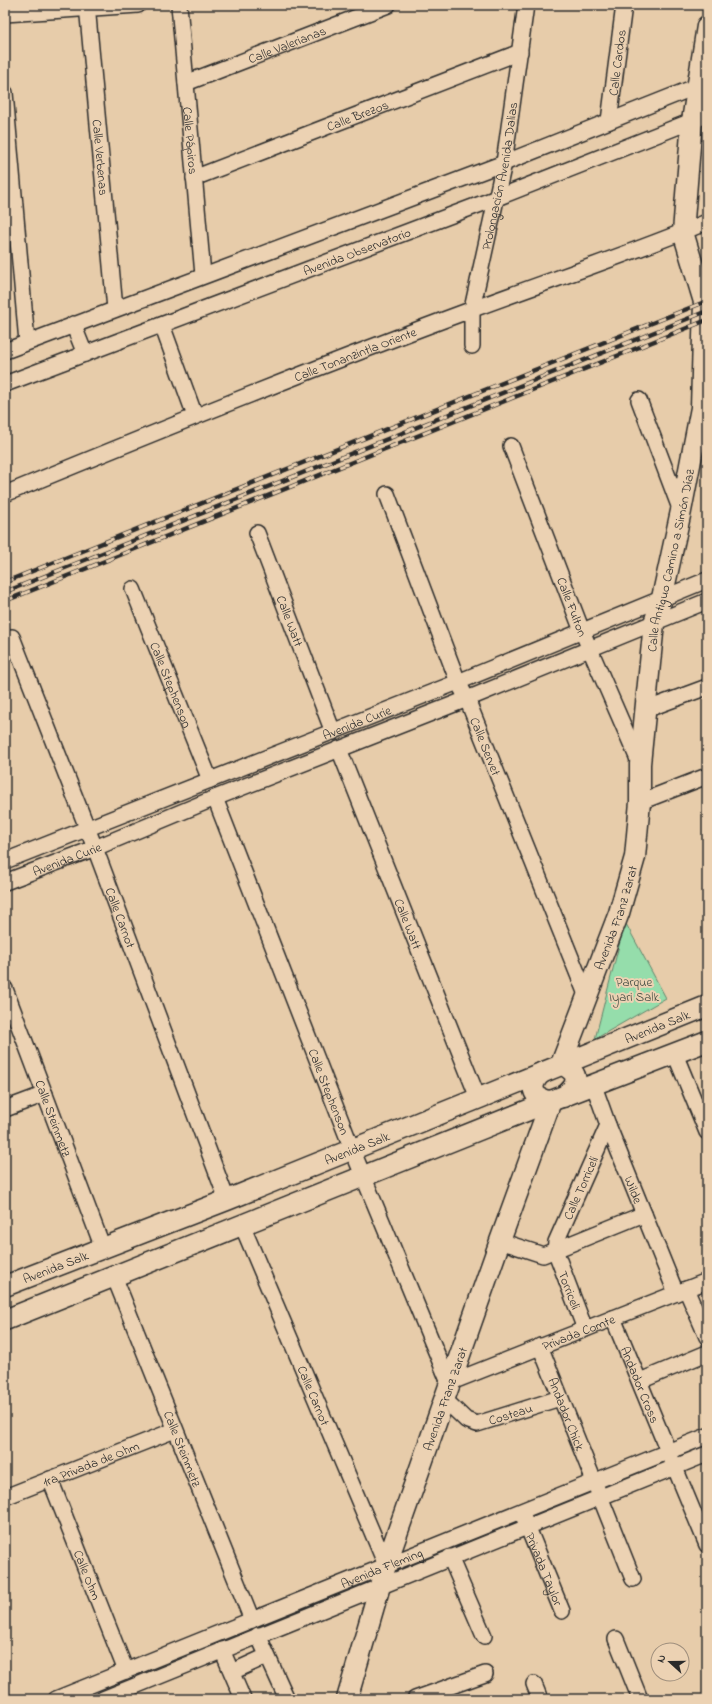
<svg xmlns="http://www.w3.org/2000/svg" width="712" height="1704" font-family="'Indie Flower',sans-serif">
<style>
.green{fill:#95ddab;stroke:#60846b}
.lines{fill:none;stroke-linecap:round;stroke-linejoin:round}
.minor-casing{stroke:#2b2b2b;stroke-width:18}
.major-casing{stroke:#2b2b2b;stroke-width:23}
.minor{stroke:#ecd2b3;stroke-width:15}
.major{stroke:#ecd2b3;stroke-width:20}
.rail-casing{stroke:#2b2b2b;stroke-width:4.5}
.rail{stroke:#ecd2b3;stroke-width:3;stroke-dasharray:9;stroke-linecap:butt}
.labels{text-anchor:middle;stroke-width:4;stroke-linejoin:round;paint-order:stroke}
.street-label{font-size:13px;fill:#2b2b2b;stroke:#ecd2b3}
.park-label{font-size:13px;fill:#3b463e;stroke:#ecd2b3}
</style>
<rect width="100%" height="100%" fill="#e7ccaa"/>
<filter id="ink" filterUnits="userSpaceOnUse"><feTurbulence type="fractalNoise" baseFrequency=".025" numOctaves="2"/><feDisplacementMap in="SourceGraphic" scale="8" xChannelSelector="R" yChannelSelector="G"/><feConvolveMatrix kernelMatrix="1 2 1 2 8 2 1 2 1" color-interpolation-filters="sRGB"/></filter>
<g filter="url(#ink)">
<polygon class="green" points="625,922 666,998 595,1039"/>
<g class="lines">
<defs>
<g id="minor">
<path id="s1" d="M87,5L115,309"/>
<path id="s2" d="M179,5L203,275"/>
<polyline points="5,14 138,5"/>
<path id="s3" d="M186,83L388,5"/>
<polyline points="5,93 27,342"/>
<path id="s4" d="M609,121L624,5"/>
<path id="s5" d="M194,178L520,52"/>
<polyline points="73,324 85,354"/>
<polyline points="162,325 195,416"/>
<path id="s6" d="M472,346V309L504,163L526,5"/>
<polyline points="5,351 504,163 705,83"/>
<path id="s7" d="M5,384L494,199L707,115"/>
<polyline points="639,400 681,511"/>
<path id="s8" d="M511,446L582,631L640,764"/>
<path id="s9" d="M5,494C160,430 316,367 473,309C551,280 630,254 707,222"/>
<path id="s10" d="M387,494L458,682L467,699L587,997"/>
<path id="s11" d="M257,533L333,732"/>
<path id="s12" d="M133,589L210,780"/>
<path id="s13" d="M12,637L95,848L227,1200"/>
<polyline points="645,710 707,687"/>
<path id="s14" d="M339,749L478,1098"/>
<path id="s15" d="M215,798L352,1149L449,1383L707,1281"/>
<polyline points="640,802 707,776"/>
<path id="s16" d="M5,861L458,682L707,580"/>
<path id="s17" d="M5,882L95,848L215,798L467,699L707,601"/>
<path id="s18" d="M5,989L103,1248"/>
<polyline points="675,1054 707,1132"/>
<path id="s19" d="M594,1086L608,1125L676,1293"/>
<polyline points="5,1109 45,1094"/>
<path id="s20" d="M242,1225L386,1565"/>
<polyline points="500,1241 543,1255 644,1214"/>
<path id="s21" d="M114,1276L252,1620"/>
<polyline points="686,1289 707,1337"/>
<path id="s22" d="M613,1318L707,1545"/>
<path id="s23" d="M585,1329L555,1250L556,1242L608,1125"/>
<path id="s24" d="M540,1346L633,1579"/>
<polyline points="640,1381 707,1353"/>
<path id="s25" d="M444,1399L466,1420L477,1424L560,1398"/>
<path id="s26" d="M50,1479L126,1671"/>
<path id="s27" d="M5,1497L175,1430"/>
<path id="s28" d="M524,1518L562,1611"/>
<polyline points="450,1557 484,1636"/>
<polyline points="258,1635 287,1699"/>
<polyline points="616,1639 640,1699"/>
<polyline points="222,1650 243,1699"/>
<polyline points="232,1672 267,1656"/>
<polyline points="534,1684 540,1699"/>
<path id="s29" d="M56,1699L707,1436"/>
<polyline points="103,1699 707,1454"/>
<polyline points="415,1699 485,1674"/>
</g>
<g id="major">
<path id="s30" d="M563,1097C579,1085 581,1073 561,1064L619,913L635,857L640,802V764L654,623L662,598L681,511L701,408L704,302L683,232L692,121L707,26"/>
<path id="s31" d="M5,1286L227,1200L707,1006"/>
<polyline points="5,1320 551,1101 707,1041"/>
<path id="s32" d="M347,1699L386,1565L500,1241L551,1101C531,1100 528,1083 543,1072"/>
</g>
</defs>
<use href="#minor" class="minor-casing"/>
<use href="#major" class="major-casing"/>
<use href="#minor" class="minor"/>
<use href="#major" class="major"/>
<defs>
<g id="rail">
<polyline points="5,582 707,301"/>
<polyline points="5,592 707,311"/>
<polyline points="5,601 707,320"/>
</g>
</defs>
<use href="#rail" class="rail-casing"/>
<use href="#rail" class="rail"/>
</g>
</g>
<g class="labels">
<g class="street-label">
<text dy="5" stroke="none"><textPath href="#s3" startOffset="108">Calle Valerianas</textPath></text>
<text dy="5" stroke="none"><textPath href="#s4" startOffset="59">Calle Cardos</textPath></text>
<text dy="5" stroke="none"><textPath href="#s5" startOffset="175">Calle Brezos</textPath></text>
<text dy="5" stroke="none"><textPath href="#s2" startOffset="136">Calle Pápiros</textPath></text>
<text dy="5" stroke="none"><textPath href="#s1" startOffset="153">Calle Verbenas</textPath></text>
<text dy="5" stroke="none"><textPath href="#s6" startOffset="173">Prolongación Avenida Dalias</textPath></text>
<text dy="5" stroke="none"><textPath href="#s7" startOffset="376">Avenida Observatorio</textPath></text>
<text dy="5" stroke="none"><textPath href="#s9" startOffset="377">Calle Tonanzintla Oriente</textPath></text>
<text dy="5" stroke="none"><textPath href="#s30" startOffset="564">Calle Antiguo Camino a Simón Díaz</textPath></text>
<text dy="5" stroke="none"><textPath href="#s8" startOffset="172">Calle Fulton</textPath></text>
<text dy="5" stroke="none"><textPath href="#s11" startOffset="94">Calle Watt</textPath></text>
<text dy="5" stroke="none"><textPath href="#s12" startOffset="103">Calle Stephenson</textPath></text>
<text dy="5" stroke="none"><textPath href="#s16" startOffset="378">Avenida Curie</textPath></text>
<text dy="5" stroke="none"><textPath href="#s10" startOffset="271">Calle Servet</textPath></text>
<text dy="5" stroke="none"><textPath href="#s17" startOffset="66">Avenida Curie</textPath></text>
<text dy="5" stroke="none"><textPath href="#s30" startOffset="201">Avenida Franz Zarat</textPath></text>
<text dy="5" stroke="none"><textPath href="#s13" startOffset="301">Calle Carnot</textPath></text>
<text dy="5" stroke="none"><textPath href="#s14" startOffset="188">Calle Watt</textPath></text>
<text dy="5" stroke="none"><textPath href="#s31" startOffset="702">Avenida Salk</textPath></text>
<text dy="5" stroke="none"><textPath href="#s15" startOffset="315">Calle Stephenson</textPath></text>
<text dy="5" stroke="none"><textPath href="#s18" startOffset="138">Calle Steinmetz</textPath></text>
<text dy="5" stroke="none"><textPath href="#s31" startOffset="378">Avenida Salk</textPath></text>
<text dy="5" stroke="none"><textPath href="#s23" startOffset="152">Calle Torriceli</textPath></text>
<text dy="5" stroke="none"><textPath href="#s19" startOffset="111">Wilde</textPath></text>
<text dy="5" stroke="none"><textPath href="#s31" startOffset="54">Avenida Salk</textPath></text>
<text transform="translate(570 1290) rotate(69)" y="5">Torriceli</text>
<text dy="5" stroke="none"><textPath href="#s15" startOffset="769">Privada Comte</textPath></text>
<text dy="5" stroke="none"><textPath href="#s22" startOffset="72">Andador Cross</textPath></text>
<text dy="5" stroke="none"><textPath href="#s20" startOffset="185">Calle Carnot</textPath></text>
<text dy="5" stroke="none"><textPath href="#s32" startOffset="316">Avenida Franz Zarat</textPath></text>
<text dy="5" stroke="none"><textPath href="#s25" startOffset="77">Costeau</textPath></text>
<text dy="5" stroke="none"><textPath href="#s24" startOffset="73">Andador Chick</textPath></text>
<text dy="5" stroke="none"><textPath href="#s21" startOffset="186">Calle Steinmetz</textPath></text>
<text dy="5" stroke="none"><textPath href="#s27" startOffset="92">1ra Privada de Ohm</textPath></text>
<text dy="5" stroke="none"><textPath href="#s29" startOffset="351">Avenida Fleming</textPath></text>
<text dy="5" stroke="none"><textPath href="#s28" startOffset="55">Privada Taylor</textPath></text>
<text dy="5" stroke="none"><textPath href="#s26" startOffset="103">Calle Ohm</textPath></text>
</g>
<g class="park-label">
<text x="634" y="986">Parque<tspan x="634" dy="15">Iyari Salk</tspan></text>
</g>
</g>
<rect width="712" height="1704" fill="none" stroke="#ecd2b3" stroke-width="20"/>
<rect x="10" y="10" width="692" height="1684" fill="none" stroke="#2b2b2b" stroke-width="1.5" filter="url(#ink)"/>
<g transform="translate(670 1662) rotate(291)"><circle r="19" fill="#ecd2b3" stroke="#9f8f7d"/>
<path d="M0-3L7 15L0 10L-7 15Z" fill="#2b2b2b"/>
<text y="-6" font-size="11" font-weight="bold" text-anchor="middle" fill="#2b2b2b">N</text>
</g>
</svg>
